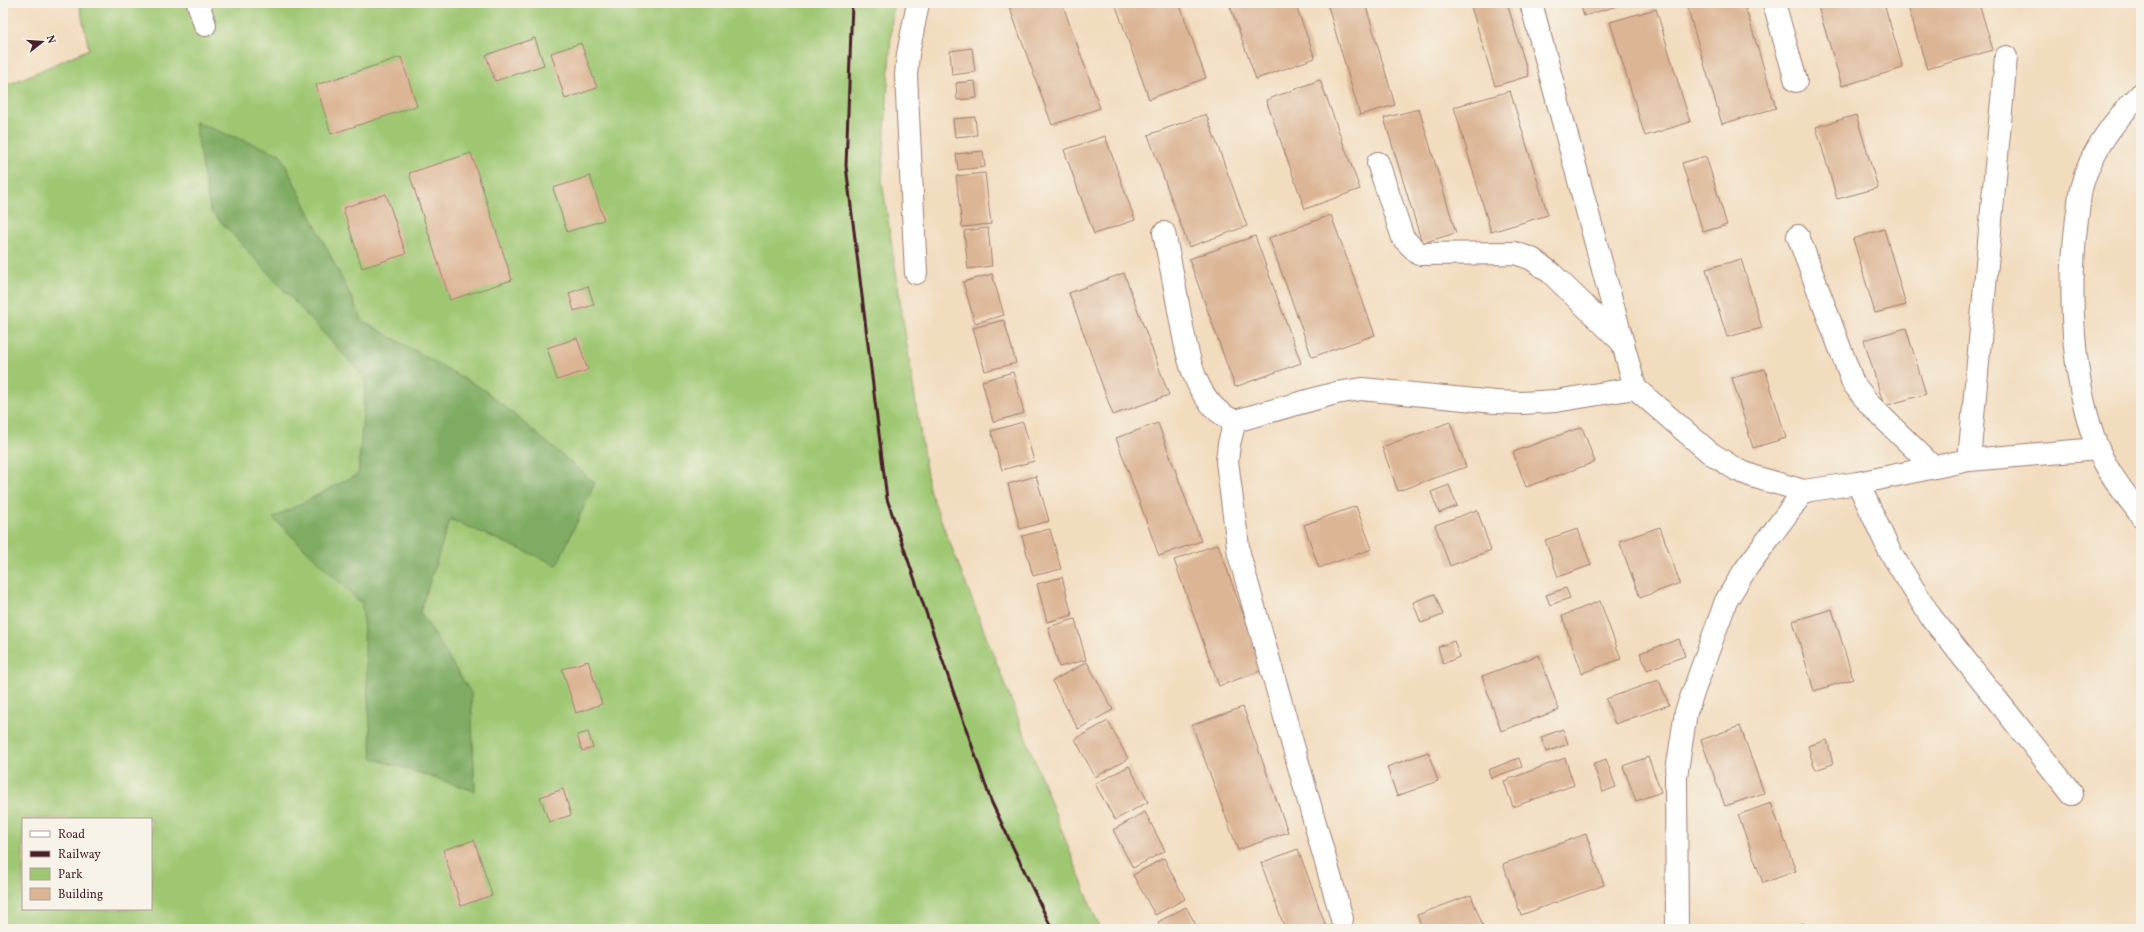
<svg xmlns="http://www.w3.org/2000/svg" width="2144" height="932" font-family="Vollkorn,serif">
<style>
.green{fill:#9fc772;stroke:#74734e;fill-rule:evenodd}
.forest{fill:#7fac64;stroke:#646648}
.building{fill:#dcb595}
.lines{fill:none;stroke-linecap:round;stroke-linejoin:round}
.minor-casing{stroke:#9e7e74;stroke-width:24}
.minor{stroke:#fff;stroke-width:22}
.rail{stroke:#4a1f2b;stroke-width:3}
</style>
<rect width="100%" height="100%" fill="#f7f3e8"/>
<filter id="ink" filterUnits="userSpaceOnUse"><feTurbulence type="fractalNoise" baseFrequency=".025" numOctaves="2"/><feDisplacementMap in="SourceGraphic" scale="8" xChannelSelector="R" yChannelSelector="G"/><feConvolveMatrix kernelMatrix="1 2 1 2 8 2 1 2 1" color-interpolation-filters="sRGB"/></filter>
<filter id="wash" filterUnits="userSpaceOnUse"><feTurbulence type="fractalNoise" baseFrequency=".012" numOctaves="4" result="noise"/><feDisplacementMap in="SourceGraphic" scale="16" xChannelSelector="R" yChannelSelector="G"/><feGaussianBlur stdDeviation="0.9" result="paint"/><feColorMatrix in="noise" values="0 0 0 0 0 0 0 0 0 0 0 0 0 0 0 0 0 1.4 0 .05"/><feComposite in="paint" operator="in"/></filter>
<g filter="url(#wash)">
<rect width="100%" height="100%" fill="#f2dcbe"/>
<path class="green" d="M79,3H893L882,181L929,489L1100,929H3V87L89,49ZM23,819H151V909H23Z"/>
<polygon class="forest" points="195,122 280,154 363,321 486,391 595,483 557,565 450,519 420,612 471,693 475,791 372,758 362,604 273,518 358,474 366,379 210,210"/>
<g id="blocks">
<g class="building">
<polygon points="1008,3 1062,3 1100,108 1052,125"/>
<polygon points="1115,3 1179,3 1206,78 1149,99"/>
<polygon points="1229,3 1295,3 1315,58 1256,79"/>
<polygon points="1327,3 1365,3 1395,105 1360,115"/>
<polygon points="1470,3 1507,3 1529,76 1495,86"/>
<polygon points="1580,3 1627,3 1584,16"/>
<polygon points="1686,3 1744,3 1776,108 1722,124"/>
<polygon points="1817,3 1884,3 1903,68 1842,86"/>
<polygon points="1907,3 1979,3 1993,50 1927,69"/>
<polygon points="1656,9 1690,122 1645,136 1610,22"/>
<polygon points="535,38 544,65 495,81 486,55"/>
<polygon points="581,43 597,88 565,99 551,53"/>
<polygon points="972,48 975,72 952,75 950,51"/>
<polygon points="401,57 417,106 331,134 316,85"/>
<polygon points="1320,80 1360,189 1305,209 1266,100"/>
<polygon points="975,81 977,98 957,100 956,83"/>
<polygon points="1510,91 1548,215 1491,232 1454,107"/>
<polygon points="1419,109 1456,233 1422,243 1384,118"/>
<polygon points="1206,114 1247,226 1189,247 1148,135"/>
<polygon points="1856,115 1878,188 1837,199 1816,127"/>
<polygon points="975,117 977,135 955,137 953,119"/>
<polygon points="1105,136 1135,220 1094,234 1064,150"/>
<polygon points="983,151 985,167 958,170 956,154"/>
<polygon points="471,153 512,280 450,300 409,173"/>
<polygon points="1706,156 1727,225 1703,232 1682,163"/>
<polygon points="985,173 991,224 962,227 956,176"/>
<polygon points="590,176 604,220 567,232 553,188"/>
<polygon points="386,194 406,254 362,268 343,208"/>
<polygon points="1331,215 1375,335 1312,357 1269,238"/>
<polygon points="988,228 992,266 968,269 964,231"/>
<polygon points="1884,229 1906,305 1875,313 1853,239"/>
<polygon points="1255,236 1301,363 1235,387 1189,259"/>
<polygon points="1741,259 1762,328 1727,337 1706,269"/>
<polygon points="1124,273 1169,395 1113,415 1069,293"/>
<polygon points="992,274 1004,315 975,323 963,282"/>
<polygon points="588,286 594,305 574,311 569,293"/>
<polygon points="1004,320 1016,363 985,371 973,328"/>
<polygon points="1906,328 1926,394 1884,406 1864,340"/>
<polygon points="577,338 588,370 557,380 547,348"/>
<polygon points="1765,369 1786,438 1753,448 1732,378"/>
<polygon points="1013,372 1024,413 993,422 982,381"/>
<polygon points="1023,422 1034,461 1002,470 991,431"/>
<polygon points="1450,422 1466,467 1398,491 1382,447"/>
<polygon points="1158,423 1201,541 1159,556 1116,438"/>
<polygon points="1582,427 1595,462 1526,487 1513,452"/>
<polygon points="1036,476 1049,521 1020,529 1008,484"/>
<polygon points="1449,485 1457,506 1439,513 1431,492"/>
<polygon points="1356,506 1372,549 1319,568 1304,525"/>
<polygon points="1477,510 1491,550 1450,566 1435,525"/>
<polygon points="1660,527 1680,583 1640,598 1619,541"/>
<polygon points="1050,529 1061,569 1033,576 1022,536"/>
<polygon points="1578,529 1591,565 1558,577 1545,540"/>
<polygon points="1218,544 1263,670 1219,686 1174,560"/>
<polygon points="1062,577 1072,615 1047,622 1037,584"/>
<polygon points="1566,588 1570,598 1550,605 1546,595"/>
<polygon points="1435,594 1443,615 1421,623 1413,602"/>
<polygon points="1600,601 1621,659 1582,673 1562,616"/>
<polygon points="1832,609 1853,679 1814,691 1793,621"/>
<polygon points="1075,619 1086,660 1059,667 1048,627"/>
<polygon points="1679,639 1685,656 1647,670 1640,653"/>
<polygon points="1454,641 1459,657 1443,664 1438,647"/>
<polygon points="1539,655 1559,710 1501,731 1482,676"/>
<polygon points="588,661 602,704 576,713 562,669"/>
<polygon points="1087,662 1113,710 1078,729 1052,681"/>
<polygon points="1659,680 1669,705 1615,724 1606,699"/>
<polygon points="1243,707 1288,832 1238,850 1192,725"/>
<polygon points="1108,721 1128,759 1095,777 1075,739"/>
<polygon points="1740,726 1764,793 1725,806 1701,740"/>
<polygon points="1563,729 1568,744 1546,752 1541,737"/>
<polygon points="588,732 593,748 582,751 577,735"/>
<polygon points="1827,740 1833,764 1815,770 1808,746"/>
<polygon points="1428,752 1438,781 1397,796 1387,767"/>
<polygon points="1648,757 1661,792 1636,801 1623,766"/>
<polygon points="1519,758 1522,767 1491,778 1488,770"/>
<polygon points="1565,758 1574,785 1513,807 1504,781"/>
<polygon points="1606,759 1616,787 1603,792 1593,764"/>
<polygon points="1129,766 1148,802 1115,820 1095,784"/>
<polygon points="563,789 571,815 549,822 540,797"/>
<polygon points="1771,803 1796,871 1763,883 1738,815"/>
<polygon points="1145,812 1165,851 1133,868 1113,830"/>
<polygon points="1586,834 1604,885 1521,915 1503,864"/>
<polygon points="474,840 492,895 461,906 443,850"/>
<polygon points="1298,849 1327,929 1285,929 1261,863"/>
<polygon points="1164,858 1185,899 1155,915 1133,875"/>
<polygon points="1471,895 1484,929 1422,929 1417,915"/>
<polygon points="1186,907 1198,929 1162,929 1158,922"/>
<polygon points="1803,923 1805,929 1786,929"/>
</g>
</g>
</g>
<g filter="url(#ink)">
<use href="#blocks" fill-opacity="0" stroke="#9e7e74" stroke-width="1"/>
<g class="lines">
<defs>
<g id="minor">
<polyline points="198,3 205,25"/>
<polyline points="1531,3 1635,388 1709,452 1737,470 1755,477 1804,491 1858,483 1969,460 2098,449"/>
<polyline points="1774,3 1796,81"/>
<path d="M2141,94C2115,119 2092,150 2082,185C2079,195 2079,207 2077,218C2068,290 2071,381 2098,449C2108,473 2125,494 2141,515"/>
<polyline points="1378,163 1403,238 1419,254 1515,253 1532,259 1551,273 1623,343"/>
<path d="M1164,233C1169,257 1174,281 1178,305C1186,345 1191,404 1235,421L1336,393L1362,389L1495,402L1522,403L1556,401L1635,388"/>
<polyline points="1798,236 1853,383 1870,405 1932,466"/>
<polyline points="916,273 906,75 908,54 918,3"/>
<polyline points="1235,421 1229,444 1227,461 1239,554 1342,919"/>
<polyline points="1969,460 2006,57"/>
<polyline points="1858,483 1889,550 1931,617 2072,794"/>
<polyline points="1677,929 1676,777 1686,712 1726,601 1745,570 1804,491"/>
</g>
</defs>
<use href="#minor" class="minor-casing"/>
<use href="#minor" class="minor"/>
<polyline class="rail" points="852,3 846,166 887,499 991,801 1052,929"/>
</g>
</g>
<rect width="2144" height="932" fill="none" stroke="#f7f3e8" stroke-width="16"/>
<rect x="22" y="818" width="130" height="92" fill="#f7f3e8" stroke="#b29e9c"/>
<rect x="30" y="831" width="20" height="6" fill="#ffffff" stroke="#b29e9c"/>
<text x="58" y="838" font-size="12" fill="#4a1f2b">Road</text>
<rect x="30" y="851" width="20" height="6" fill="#4a1f2b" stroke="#b29e9c"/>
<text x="58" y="858" font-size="12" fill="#4a1f2b">Railway</text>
<rect x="30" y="868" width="20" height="12" fill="#9fc772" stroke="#b29e9c"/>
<text x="58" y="878" font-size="12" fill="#4a1f2b">Park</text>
<rect x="30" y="888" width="20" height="12" fill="#dcb595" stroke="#b29e9c"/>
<text x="58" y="898" font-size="12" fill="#4a1f2b">Building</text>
<g transform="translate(42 42) rotate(73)" stroke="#f7f3e8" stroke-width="3" paint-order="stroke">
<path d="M0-3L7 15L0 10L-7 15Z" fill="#4a1f2b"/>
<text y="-6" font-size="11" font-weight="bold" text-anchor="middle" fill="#4a1f2b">N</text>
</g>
</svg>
